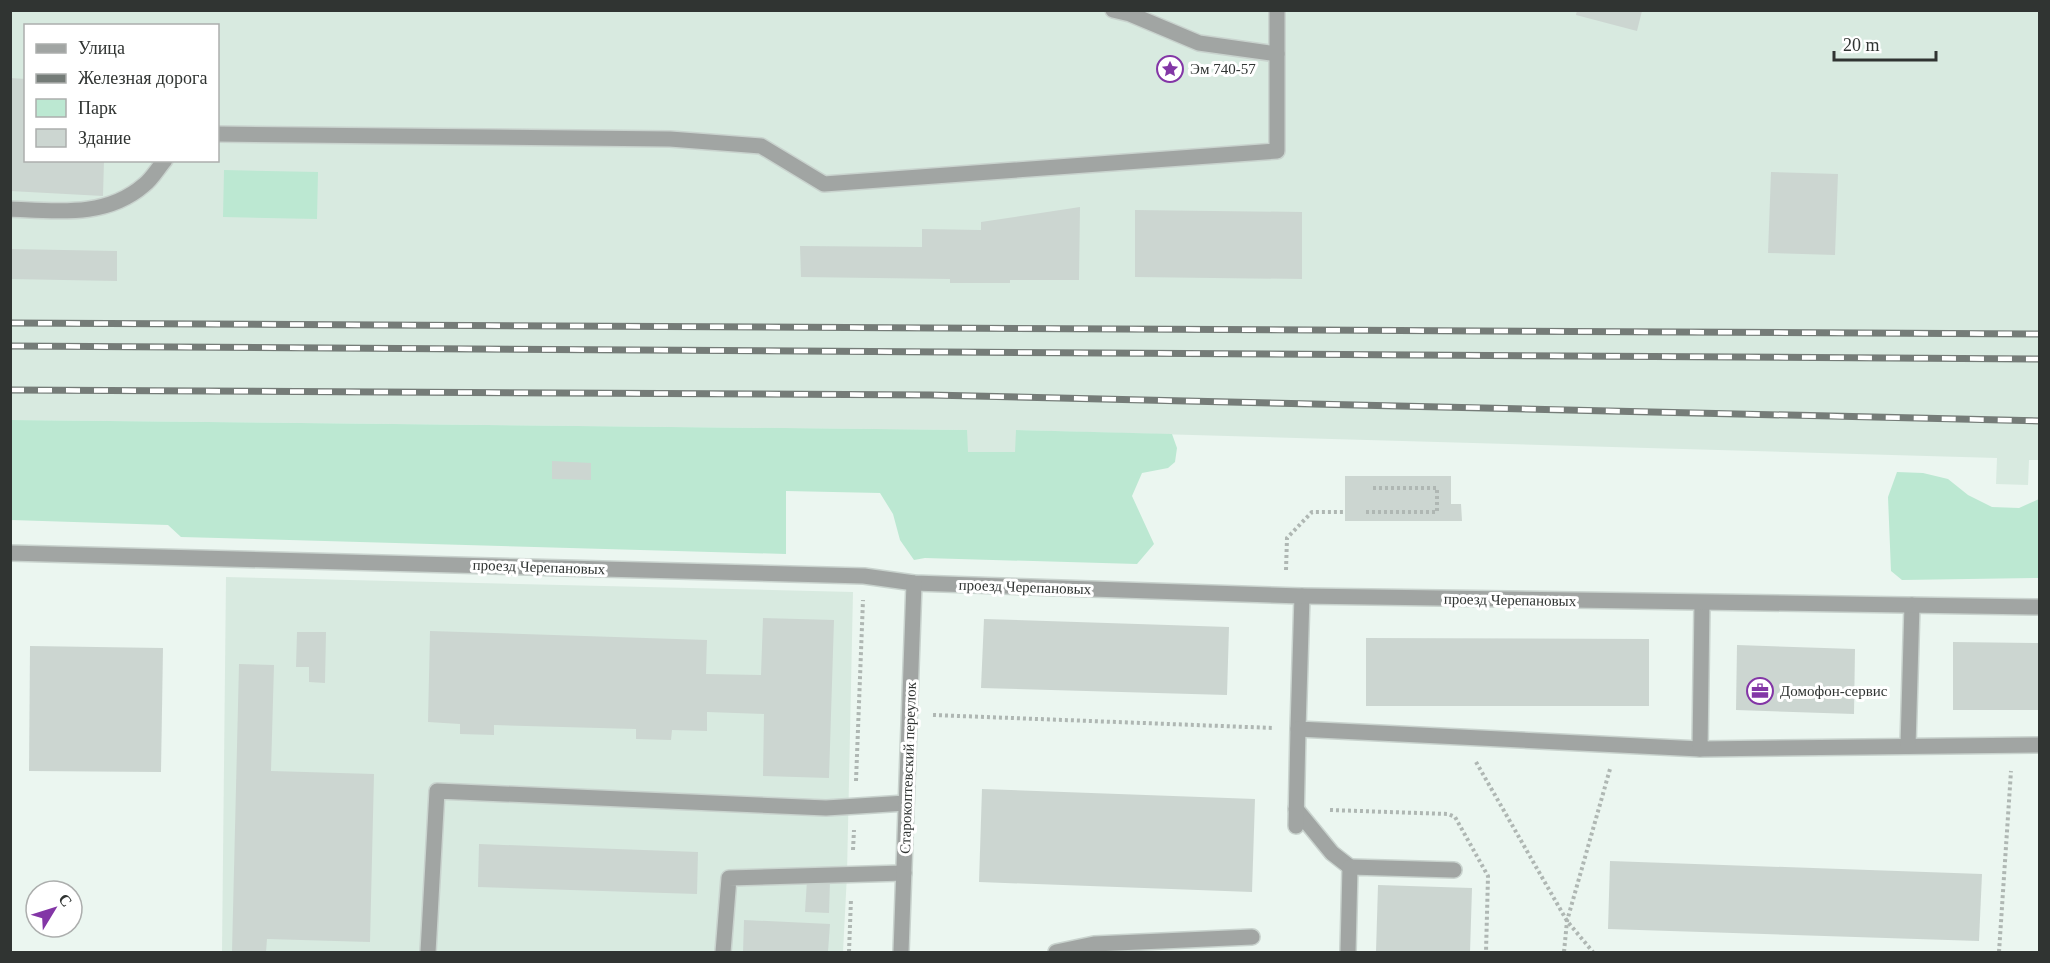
<svg xmlns="http://www.w3.org/2000/svg" width="2050" height="963" font-family="'Times New Roman',serif">
<style>
.built{fill:#d8eae0;fill-rule:evenodd}
.green{fill:#bce8d2}
.building{fill:#ccd6d1}
.lines{fill:none;stroke-linecap:round;stroke-linejoin:round}
.service-casing{stroke:#c9d3ce;stroke-width:18}
.minor-casing{stroke:#c9d3ce;stroke-width:18}
.path{stroke:#afb7b3;stroke-width:4;stroke-dasharray:3 3;stroke-linecap:butt}
.service{stroke:#a1a5a3;stroke-width:15}
.minor{stroke:#a1a5a3;stroke-width:15}
.rail-casing{stroke:#757c78;stroke-width:7}
.rail{stroke:#fff;stroke-width:4.5;stroke-dasharray:14;stroke-linecap:butt}
.labels{text-anchor:middle;stroke-width:6;stroke-linejoin:round;paint-order:stroke}
.poi-label{font-size:15px;fill:#303432;stroke:#fff;text-anchor:start}
.street-label{font-size:15px;fill:#303432;stroke:#fff}
</style>
<rect width="100%" height="100%" fill="#ebf6f0"/>
<g class="built">
<path d="M11,11H2039L2040,460H2029L2028,485L1996,484L1997,458L1016,430V452H967V430L11,420ZM26,26H218V160H26Z"/>
<polygon points="226,577 853,592 847,874 843,952 222,952"/>
</g>
<g class="green">
<polygon points="224,170 318,172 317,219 223,217"/>
<polygon points="11,420 967,430 968,452 1015,452 1016,430 1172,434 1177,448 1175,462 1168,468 1142,473 1132,496 1154,544 1137,564 925,558 914,560 900,540 893,514 880,493 786,491 786,554 181,537 168,525 11,520"/>
<polygon points="1897,472 1923,473 1948,479 1968,495 1992,507 2019,508 2039,499 2039,578 1902,580 1891,571 1888,497"/>
</g>
<g class="building">
<polygon points="1577,10 1640,10 1642,11 1637,31 1576,15"/>
<polygon points="10,78 26,79 26,160 104,160 103,196 10,191"/>
<polygon points="1771,172 1838,174 1835,255 1768,253"/>
<polygon points="1080,207 1079,280 1010,280 1010,283 950,283 950,279 801,277 800,246 922,247 922,229 981,230 981,222"/>
<polygon points="1135,210 1302,212 1302,279 1135,277"/>
<polygon points="10,249 117,251 117,281 10,279"/>
<polygon points="552,461 591,463 591,480 552,479"/>
<polygon points="1345,476 1451,476 1451,504 1461,504 1462,521 1345,521"/>
<polygon points="763,618 834,620 829,778 763,776 764,714 707,712 707,731 672,730 671,740 636,739 636,729 494,725 494,735 460,734 460,724 428,722 430,631 707,640 706,674 761,675"/>
<polygon points="984,619 1229,627 1227,695 981,688"/>
<polygon points="297,632 326,632 325,683 309,682 309,667 296,667"/>
<polygon points="1366,638 1649,639 1649,706 1366,706"/>
<polygon points="1953,642 2040,643 2040,710 1953,710"/>
<polygon points="1737,645 1855,649 1854,714 1736,710"/>
<polygon points="30,646 163,648 161,772 29,771"/>
<polygon points="239,664 274,665 271,771 374,774 370,942 267,939 266,952 232,952"/>
<polygon points="982,789 1255,799 1252,892 979,882"/>
<polygon points="479,844 698,852 697,894 478,887"/>
<polygon points="1610,861 1982,874 1979,941 1608,929"/>
<polygon points="807,880 830,881 829,913 805,912"/>
<polygon points="1378,885 1472,888 1470,952 1376,952"/>
<polygon points="744,920 830,924 828,952 743,952"/>
</g>
<g class="lines">
<defs>
<g id="service">
<polyline points="1113,10 1130,14 1199,43 1277,54"/>
<polyline points="218,134 670,139 761,146 824,184 1277,151 1277,10"/>
<path d="M10,209C57,211 106,218 144,185C152,179 158,168 165,160"/>
<polyline points="1302,596 1298,729 1700,749"/>
<polyline points="1702,603 1700,749 2040,745"/>
<polyline points="1908,746 1912,605"/>
<polyline points="1296,809 1332,853 1350,867"/>
<polyline points="1296,826 1298,729"/>
<polyline points="428,952 437,791 826,808 906,803"/>
<polyline points="723,952 729,878 904,873"/>
<polyline points="1056,952 1094,944 1252,937"/>
<polyline points="1348,952 1350,867 1454,870"/>
</g>
<g id="minor">
<polyline points="10,553 864,576 914,583 1302,596 2040,607"/>
<polyline points="901,952 914,583"/>
</g>
</defs>
<use href="#service" class="service-casing"/>
<use href="#minor" class="minor-casing"/>
<g class="path">
<polyline points="1366,512 1437,512 1437,488 1373,488"/>
<polyline points="1286,570 1287,538 1312,512 1345,512"/>
<polyline points="933,715 1274,728"/>
<polyline points="1476,762 1567,921 1593,952"/>
<polyline points="856,781 863,600"/>
<polyline points="1330,810 1448,814 1455,817 1488,876 1486,952"/>
<polyline points="853,850 854,830"/>
<polyline points="849,952 851,899"/>
<polyline points="1564,952 1567,921 1610,769"/>
<polyline points="1999,952 2011,771"/>
</g>
<use href="#service" class="service"/>
<use href="#minor" class="minor"/>
<defs>
<g id="rail">
<polyline points="10,323 2040,334"/>
<polyline points="10,346 2040,359"/>
<polyline points="10,390 931,395 2040,421"/>
</g>
</defs>
<use href="#rail" class="rail-casing"/>
<use href="#rail" class="rail"/>
</g>
<defs>
<symbol id="sight-ring" viewBox="-11 -11 22 22"><circle r="9.5" fill="#fff" stroke="#8336a6" stroke-width="1.5"/><path d="M0-6L1.8-2.2L6-1.7L2.9 1.2L3.7 5.4L0 3.3L-3.7 5.4L-2.9 1.2L-6-1.7L-1.8-2.2Z" fill="#8336a6"/></symbol>
<symbol id="office-ring" viewBox="-11 -11 22 22"><circle r="9.5" fill="#fff" stroke="#8336a6" stroke-width="1.5"/><path d="M-6-3h4V-5.5h4V-3h4V5H-6ZM-1-4.5V-3h2v-1.5ZM-6 0V1H6V0Z" fill="#8336a6"/></symbol>
</defs>
<g fill-rule="evenodd">
<use href="#sight-ring" x="1155" y="54" width="30" height="30"/>
<use href="#office-ring" x="1745" y="676" width="30" height="30"/>
</g>
<g class="labels">
<g class="poi-label">
<text x="1190" y="74">Эм 740-57</text>
<text x="1780" y="696">Домофон-сервис</text>
</g>
<g class="street-label">
<text transform="translate(539 567) rotate(2)" y="5">проезд Черепановых</text>
<text transform="translate(1025 587) rotate(2)" y="5">проезд Черепановых</text>
<text transform="translate(1510 600) rotate(1)" y="5">проезд Черепановых</text>
<text transform="translate(908 768) rotate(-88)" y="5">Старокоптевский переулок</text>
</g>
</g>
<rect width="2050" height="963" fill="none" stroke="#303432" stroke-width="24"/>
<rect x="24" y="24" width="195" height="138" fill="#ffffff" stroke="#acaead" stroke-width="1.5"/>
<rect x="36" y="44" width="30" height="9" fill="#a1a5a3" stroke="#acaead" stroke-width="1.5"/>
<text x="78" y="54" font-size="18" fill="#303432">Улица</text>
<rect x="36" y="74" width="30" height="9" fill="#757c78" stroke="#acaead" stroke-width="1.5"/>
<text x="78" y="84" font-size="18" fill="#303432">Железная дорога</text>
<rect x="36" y="99" width="30" height="18" fill="#bce8d2" stroke="#acaead" stroke-width="1.5"/>
<text x="78" y="114" font-size="18" fill="#303432">Парк</text>
<rect x="36" y="129" width="30" height="18" fill="#ccd6d1" stroke="#acaead" stroke-width="1.5"/>
<text x="78" y="144" font-size="18" fill="#303432">Здание</text>
<g transform="translate(54 909) rotate(52)"><circle r="28" fill="#ffffff" stroke="#acaead" stroke-width="1.5"/>
<path d="M0-4.5L10 22L0 15L-10 22Z" fill="#8336a6"/>
<text y="-9" font-size="16" font-weight="bold" text-anchor="middle" fill="#303432">С</text>
</g>
<path d="M1834 51v9h102v-9" fill="none" stroke="#303432" stroke-width="3"/>
<text x="1843" y="51" font-size="18" fill="#303432" stroke="#ffffff" stroke-width="4.5" paint-order="stroke">20 m</text>
</svg>
